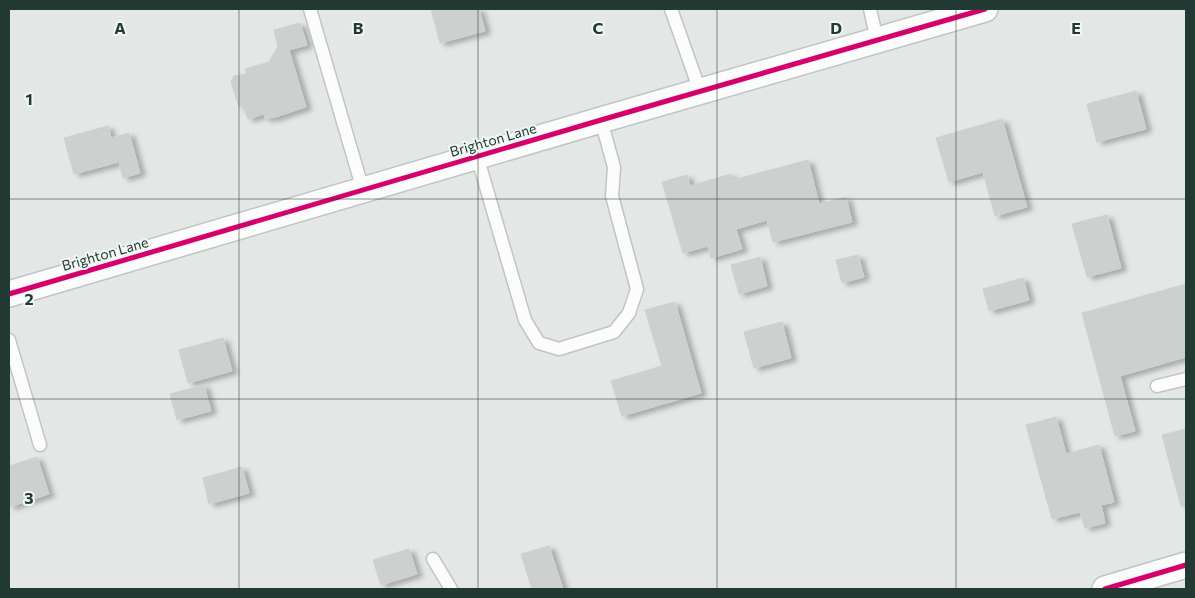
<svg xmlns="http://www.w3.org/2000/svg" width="1195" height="598" font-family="Commissioner,sans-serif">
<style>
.building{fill:#ccd0cf;stroke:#ccd1cf;filter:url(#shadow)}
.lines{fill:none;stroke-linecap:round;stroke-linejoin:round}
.service-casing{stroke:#c0c5c3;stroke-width:15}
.minor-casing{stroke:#c0c5c3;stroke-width:28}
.service{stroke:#fbfcfb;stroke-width:12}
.minor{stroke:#fbfcfb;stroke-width:25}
.cycleway-casing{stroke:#f1f7f4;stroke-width:8}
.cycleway{stroke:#d6006c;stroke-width:5}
.grid{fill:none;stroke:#233933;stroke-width:1;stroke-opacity:0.55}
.labels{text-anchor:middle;stroke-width:4;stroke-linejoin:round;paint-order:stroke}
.street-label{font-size:14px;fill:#233933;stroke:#f1f7f4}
.grid-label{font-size:16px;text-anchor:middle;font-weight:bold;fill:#233933;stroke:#f1f7f4;stroke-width:4;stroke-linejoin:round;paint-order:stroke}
</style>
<defs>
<filter id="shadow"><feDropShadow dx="5.5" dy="3" stdDeviation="2.5" flood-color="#0004"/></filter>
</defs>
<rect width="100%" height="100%" fill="#e3e8e6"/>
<g class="building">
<polygon points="431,9 479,9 485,31 440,43"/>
<polygon points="300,23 307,45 289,50 306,107 273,118 273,117 265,119 264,114 248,119 243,106 239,107 231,82 234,76 246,74 245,69 269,62 278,46 274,30"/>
<polygon points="1136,91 1146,129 1097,142 1087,104"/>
<polygon points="1002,119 1027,207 995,216 983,172 949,182 936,138"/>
<polygon points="108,126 111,138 129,133 140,173 123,178 119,162 74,174 64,138"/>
<polygon points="808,160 819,204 846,197 852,222 773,242 767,220 736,229 742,249 711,258 708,246 683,253 662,182 687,175 690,186 731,174 733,180"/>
<polygon points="1107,215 1121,268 1087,277 1072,224"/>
<polygon points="858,255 864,277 842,283 836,260"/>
<polygon points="760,257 767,286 739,294 731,265"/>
<polygon points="1023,278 1029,300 989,311 983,289"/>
<polygon points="1186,284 1186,357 1120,376 1135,431 1115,436 1082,313"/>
<polygon points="675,302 701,393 622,416 611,381 662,366 645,310"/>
<polygon points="782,322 791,358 754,368 744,332"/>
<polygon points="223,338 232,371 188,383 179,350"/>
<polygon points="204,385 211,411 177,420 170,394"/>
<polygon points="1056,417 1066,454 1099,445 1114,502 1101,505 1105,523 1085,528 1080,512 1052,519 1026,425"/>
<polygon points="1186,429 1186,505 1181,506 1162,435"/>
<polygon points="37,457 49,494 9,507 9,466"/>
<polygon points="242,467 249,493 209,504 203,478"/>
<polygon points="549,546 563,589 532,589 521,554"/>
<polygon points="409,549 417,574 381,585 373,560"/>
</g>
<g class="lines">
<defs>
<g id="service">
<polyline points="310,9 363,190"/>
<polyline points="671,9 700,91"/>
<polyline points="870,9 877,40"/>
<polyline points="477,156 525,320 539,343 559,349 614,332 629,313 637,289 612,196 614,167 601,120"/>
<polyline points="9,340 40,445"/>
<polyline points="1157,386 1186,379"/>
<polyline points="433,559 451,589"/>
</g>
<g id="minor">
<polyline points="9,294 601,120 985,9"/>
<polyline points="1105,589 1186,565"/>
</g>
</defs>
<use href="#service" class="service-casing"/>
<use href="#minor" class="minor-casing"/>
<use href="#service" class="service"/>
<use href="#minor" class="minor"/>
<defs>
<g id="cycleway">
<polyline points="9,294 601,120 985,9"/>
<polyline points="1105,589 1186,565"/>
</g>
</defs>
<use href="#cycleway" class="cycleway-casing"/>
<use href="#cycleway" class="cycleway"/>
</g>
<path class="grid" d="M239,9V589M478,9V589M717,9V589M956,9V589M9,199H1186M9,399H1186"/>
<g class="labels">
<g class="street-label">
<text transform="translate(493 140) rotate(-16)" y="5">Brighton Lane</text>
<text transform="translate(105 254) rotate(-16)" y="5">Brighton Lane</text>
</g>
</g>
<g class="grid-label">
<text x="120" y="34">A</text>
<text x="358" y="34">B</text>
<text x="598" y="34">C</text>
<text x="836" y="34">D</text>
<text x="1076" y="34">E</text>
<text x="29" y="105">1</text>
<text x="29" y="305">2</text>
<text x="29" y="504">3</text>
</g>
<rect width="1195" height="598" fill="none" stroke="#233933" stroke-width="20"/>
</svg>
